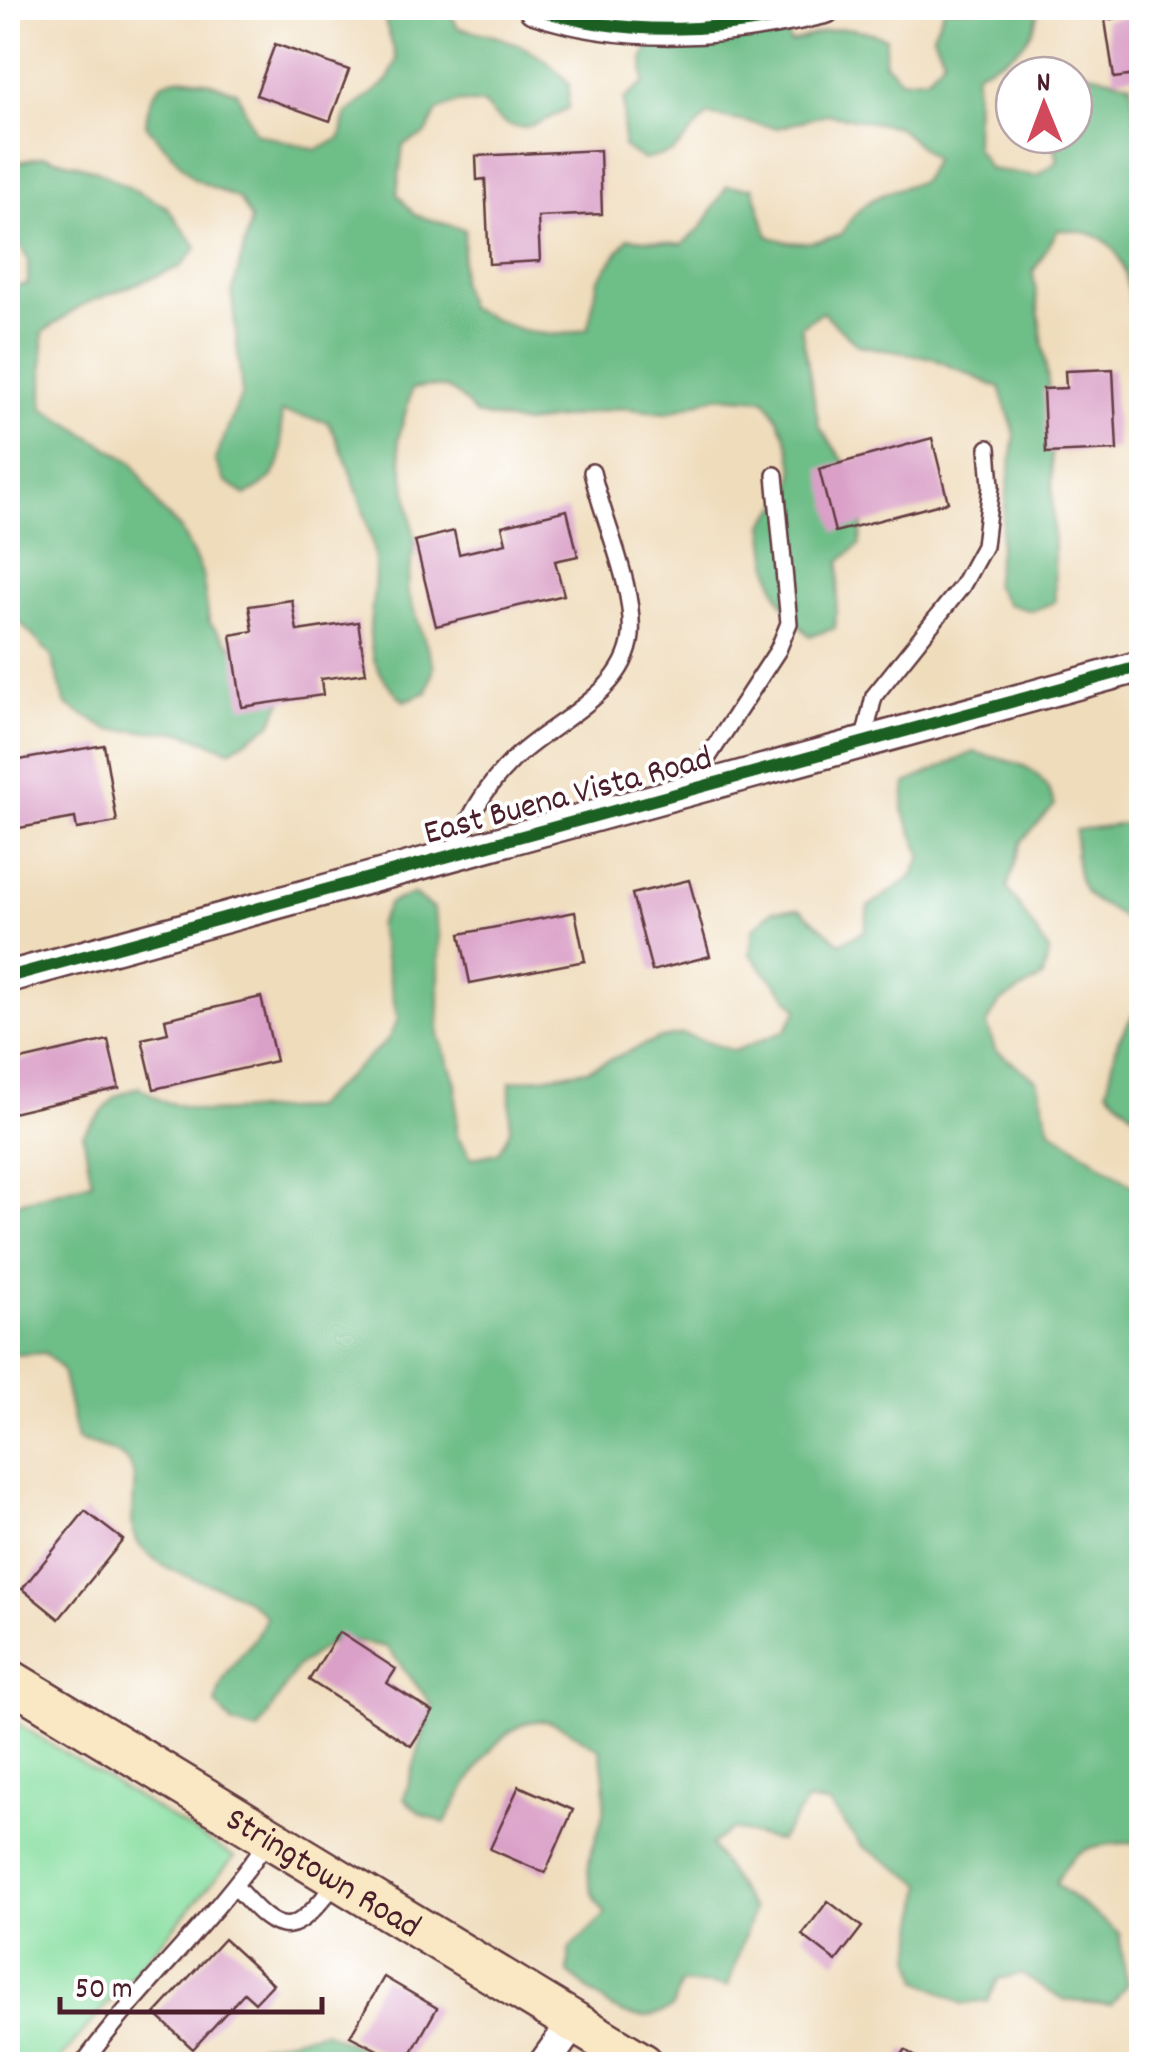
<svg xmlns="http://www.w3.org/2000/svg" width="1149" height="2072" font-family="Dekko,sans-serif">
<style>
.green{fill:#89dfa2;stroke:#6a7f66;stroke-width:2.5}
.forest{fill:#6ebe88;stroke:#5c6e5a;stroke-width:2.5}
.building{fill:#daa0c8}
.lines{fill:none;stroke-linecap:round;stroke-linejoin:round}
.lane-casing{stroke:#633b41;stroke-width:20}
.street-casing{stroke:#633b41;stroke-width:35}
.secondary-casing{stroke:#633b41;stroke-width:45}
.lane{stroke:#fff;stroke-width:15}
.street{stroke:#fff;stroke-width:30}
.secondary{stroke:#fae7c3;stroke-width:40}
.cycleway-casing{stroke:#fff;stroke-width:19}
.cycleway{stroke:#1b5e20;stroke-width:12}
.labels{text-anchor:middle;stroke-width:8;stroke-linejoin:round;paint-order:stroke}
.street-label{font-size:35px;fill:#4a1f2b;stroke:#fff}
</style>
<rect width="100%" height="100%" fill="#fff"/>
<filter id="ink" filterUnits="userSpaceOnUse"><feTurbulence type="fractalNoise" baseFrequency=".01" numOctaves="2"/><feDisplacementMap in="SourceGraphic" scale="20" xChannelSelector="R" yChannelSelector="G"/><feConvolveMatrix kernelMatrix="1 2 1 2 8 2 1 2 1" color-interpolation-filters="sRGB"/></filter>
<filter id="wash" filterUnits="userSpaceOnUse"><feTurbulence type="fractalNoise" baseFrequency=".0048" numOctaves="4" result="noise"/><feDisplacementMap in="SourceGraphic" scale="40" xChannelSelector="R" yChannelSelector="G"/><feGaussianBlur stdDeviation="2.25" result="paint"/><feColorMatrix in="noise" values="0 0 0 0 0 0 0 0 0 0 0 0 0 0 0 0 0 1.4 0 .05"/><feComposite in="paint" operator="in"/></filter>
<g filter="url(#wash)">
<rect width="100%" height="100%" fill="#efdcbb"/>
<polygon class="green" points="8,1718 234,1857 56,2064 8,2064"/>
<g class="forest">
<path d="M381,8H448L458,28C503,36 539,47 569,84L568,109C531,126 513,142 484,104L460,102L437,111L426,134L403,145L397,194L415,215L465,230L460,281L468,307C507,326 545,345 588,328L598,280L628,238L682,244L701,228L727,186L753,188L768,236C796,247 813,244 842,234C861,196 884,194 922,181L934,159L898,127L826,114L779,128L708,115L673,152L644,160L623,147L624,99L644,83L643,59L667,8H782L790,43C830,29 845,21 886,38L884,62L902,80L928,77L944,58L933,34L945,8H1039C1032,49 1011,54 976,72L975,147L989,169L1037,176L1058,161L1052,135H1074V75H1046L1052,64L1130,83L1142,164L1141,350C1119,291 1142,228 1058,230L1033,272L1050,398L1055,602L1032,611L1007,604L994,585L1015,434L1000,388L932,358L858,345L822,312L801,326L819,426L850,470L864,519L859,545L840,561L835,628L810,636C771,600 770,575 764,524C772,514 783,503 789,491C803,466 781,419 765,399L718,396L667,413L620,408L524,424L475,414C456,388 443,382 412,389L398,440L415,540L407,590L434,667L427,692L404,701C351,652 376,623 375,564C374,533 344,449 328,422L281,412C282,454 288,474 246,495L225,482L215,460L242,393L232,295L251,220L239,199L194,179L146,125C151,60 192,76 237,92L255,133L317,150L341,138L346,114L387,82L397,60Z"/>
<polygon points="45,156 95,170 167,207 197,248 180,267 84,304 43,332 43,408 133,463 160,509 180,528 202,573 209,622 282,701 271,724 230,750 182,732 109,730 66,705 51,655 8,610 8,287 28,284 28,260 8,223 8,165"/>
<path d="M974,752C1015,764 1040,761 1055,805L1022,841L1007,888L1049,951L1043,977L999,1003L987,1024L995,1050L1037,1080L1050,1129L1135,1187L1141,1182V1842C1099,1846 1075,1840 1056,1884L1119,1933L1127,1984L1111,2005L1063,2000L1021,1974L998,1979L988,2001L963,2004L919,1980L912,1957L923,1884L861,1845L830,1805L807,1801L779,1841L732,1829L711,1845L753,1911L728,1986L681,1983L672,2008C625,2033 605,2001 568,1973L570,1949L606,1914C568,1866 603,1847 605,1796C605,1781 602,1764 600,1749C584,1741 561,1722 544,1721C499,1716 464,1790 445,1823L423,1815L404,1799L432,1705L387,1647L337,1638L297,1667L258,1731L233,1724L216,1704C222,1664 251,1654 266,1617C233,1578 176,1586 141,1547C117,1521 152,1476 120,1455C108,1448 90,1444 77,1440L62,1370L45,1353L8,1355V1195L16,1203L92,1182L83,1134L116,1096L139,1087L162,1101L206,1112L312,1108L387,1041L398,1020L378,925L389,903L413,894L433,909L439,934V1036L456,1083L457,1136L472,1158L498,1153L510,1130V1082L587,1070L657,1039L683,1034L734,1051L785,1031L798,1009L750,954L753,929L773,910L800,909L840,943L865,931L868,907L912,877L922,855L903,810L906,783Z"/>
<path d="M1141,822H1142L1141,942C1117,887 1069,928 1076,830Z"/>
<polygon points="1141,1003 1141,1121 1107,1090 1118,1040"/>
<polygon points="324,2031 392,2064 178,2064"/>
</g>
<g id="blocks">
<g class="building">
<polygon points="1142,14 1142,74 1114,78 1105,20"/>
<polygon points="275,44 349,70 330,121 256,95"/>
<polygon points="600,150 602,214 538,217 540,261 489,264 485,179 477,180 476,156"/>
<polygon points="1113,369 1117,450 1046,453 1043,389 1066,388 1065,371"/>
<polygon points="932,438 948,502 835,532 819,469"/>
<polygon points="567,510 578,556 555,561 564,595 436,626 415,541 454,531 459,554 506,543 502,526"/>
<polygon points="292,600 297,631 358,622 366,673 321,679 323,695 242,707 231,635 253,631 249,606"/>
<polygon points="104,745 117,822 77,829 75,818 8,830 8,762"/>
<polygon points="689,880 710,956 652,971 632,894"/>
<polygon points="575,912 585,961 470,983 460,934"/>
<polygon points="261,997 276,1061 154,1089 142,1039 168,1033 165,1019"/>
<polygon points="108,1040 119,1088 8,1114 8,1063"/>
<polygon points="85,1511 123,1540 59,1619 22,1589"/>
<polygon points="339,1632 396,1669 387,1683 433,1712 411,1746 309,1680"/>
<polygon points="519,1786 573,1810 545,1873 490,1849"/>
<polygon points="828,1901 862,1927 836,1961 802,1935"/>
<polygon points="224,1939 273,1984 255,2003 244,1993 193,2049 155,2014"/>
<polygon points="384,1977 437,2008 405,2064 350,2036"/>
<polygon points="905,2050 927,2064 896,2064"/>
</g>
</g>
</g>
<g filter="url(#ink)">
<use href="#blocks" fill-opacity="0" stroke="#633b41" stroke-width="2.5"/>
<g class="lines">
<defs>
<g id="lane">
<polyline points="863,743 874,696 962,586 984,546 991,486 988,448"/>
<polyline points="688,788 778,650 789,623 775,475"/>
<path d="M452,856C469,818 483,789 513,760C550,723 625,695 631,636C635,588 603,520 592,472"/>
<path d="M236,1887C284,1942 293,1936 337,1882"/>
<path d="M83,2064C140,1986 213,1921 268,1840"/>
</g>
<g id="street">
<path d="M534,8C631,40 728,31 825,8"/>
<polyline points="8,977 1142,666"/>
<polyline points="544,2064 574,2022"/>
</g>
<g id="secondary">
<path id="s1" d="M8,1679L643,2064"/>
</g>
</defs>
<use href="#lane" class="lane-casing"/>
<use href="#street" class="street-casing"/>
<use href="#secondary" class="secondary-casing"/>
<use href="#lane" class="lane"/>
<use href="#street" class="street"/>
<use href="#secondary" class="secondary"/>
<defs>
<g id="cycleway">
<path d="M534,8C631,40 728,31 825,8"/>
<polyline points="8,977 1142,666"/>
</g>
</defs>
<use href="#cycleway" class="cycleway-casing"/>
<use href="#cycleway" class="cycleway"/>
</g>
</g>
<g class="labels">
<g class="street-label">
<text transform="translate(567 793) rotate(-15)" y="12">East Buena Vista Road</text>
<text dy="12" stroke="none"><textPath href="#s1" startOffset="370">Stringtown Road</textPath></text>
</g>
</g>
<rect width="1149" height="2072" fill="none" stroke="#fff" stroke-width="40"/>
<g transform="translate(1044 105) rotate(359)"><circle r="48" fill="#ffffff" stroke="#b7a5aa" stroke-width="2.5"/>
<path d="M0-8L18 38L0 25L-18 38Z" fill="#d1495b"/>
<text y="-15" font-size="28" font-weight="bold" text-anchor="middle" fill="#4a1f2b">N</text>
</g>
<path d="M60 1997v15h262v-15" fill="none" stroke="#4a1f2b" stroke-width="5"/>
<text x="75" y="1997" font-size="30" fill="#4a1f2b" stroke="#ffffff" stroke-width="8" paint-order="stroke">50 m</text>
</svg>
